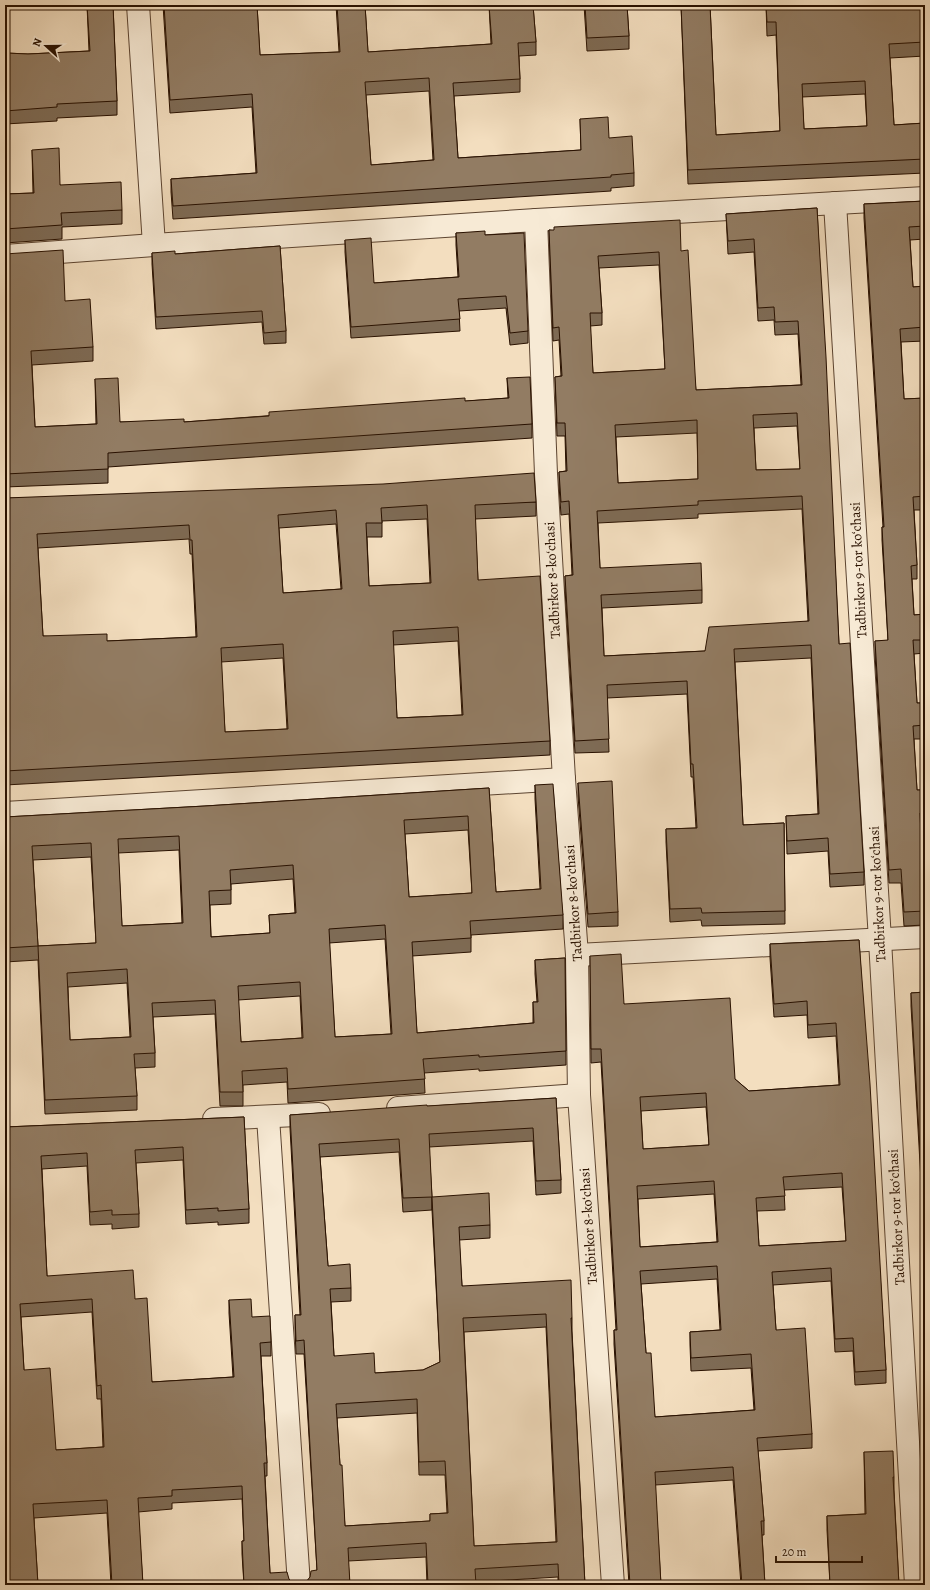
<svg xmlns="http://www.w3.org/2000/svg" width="930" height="1590" font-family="Alegreya,serif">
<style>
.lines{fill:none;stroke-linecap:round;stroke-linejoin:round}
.street-casing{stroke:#5c4430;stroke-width:24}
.street{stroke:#f7ead5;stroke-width:22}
.wall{fill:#7e6b55;stroke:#291100;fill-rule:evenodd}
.building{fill:#927c63;stroke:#291100;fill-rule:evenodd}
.labels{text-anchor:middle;stroke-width:3;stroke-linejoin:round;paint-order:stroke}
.street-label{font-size:14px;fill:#291100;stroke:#f7ead5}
</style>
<rect width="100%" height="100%" fill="#f3debf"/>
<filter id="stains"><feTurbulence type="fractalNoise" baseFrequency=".005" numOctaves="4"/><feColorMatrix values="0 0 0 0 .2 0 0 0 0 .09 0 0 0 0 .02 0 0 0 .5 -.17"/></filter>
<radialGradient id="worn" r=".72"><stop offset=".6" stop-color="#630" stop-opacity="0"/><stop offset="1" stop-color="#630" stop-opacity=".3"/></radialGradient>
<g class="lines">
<defs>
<g id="street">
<polyline points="138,5 154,245"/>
<polyline points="835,203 880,940 916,1585"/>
<polyline points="536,220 546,474 564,779 577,955 579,1095 613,1585"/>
<polyline points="5,256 154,245 536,220 925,198"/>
<polyline points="5,813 564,779"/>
<polyline points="577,955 925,937"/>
<polyline points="398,1108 579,1095"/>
<polyline points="268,1117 299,1585"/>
<polyline points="214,1119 319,1114"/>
</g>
</defs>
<use href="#street" class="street-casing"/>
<use href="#street" class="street"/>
</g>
<g class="wall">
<polygon points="87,5 113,5 117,101 117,115 57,118 57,121 5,124 5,21 6,53 28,54 89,51"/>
<path d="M163,5H257L260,55L339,52L336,5H365L368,52L491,44L489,5H533L536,42V55L519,56L520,79V92L454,96L458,158L581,150L580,119L609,138L634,173V186L611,188V191L173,219L171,192V179L256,173L252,107L170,113ZM429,91L433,160L371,165L366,95Z"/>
<polygon points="584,5 627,5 629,36 629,49 587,51"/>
<path d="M681,5H710L716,135L780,131L776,35L767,36L766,5H925V56L890,58L894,125L925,123V173L688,184ZM865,94L867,126L804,129L802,97Z"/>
<polygon points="32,150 60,185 122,210 122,224 62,227 62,239 5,243 5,194 33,193"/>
<polygon points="925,201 925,239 910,240 913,287 925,286 925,341 901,342 904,399 925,398 925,510 914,510 917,565 917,579 912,579 914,615 925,614 925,653 914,654 917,703 925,703 925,739 914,739 917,790 925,790 925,827 920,827 923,877 925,877 925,925 904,926 901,883 889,883 875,655 875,641 888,641 882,540 882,527 883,527 864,218 864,204"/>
<path d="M817,208L839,644L864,872V885L830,887L828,851L787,854L786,816L818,814L811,658L735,662L743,825L784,823L785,924L702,926L701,920L670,922L666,842V829L696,828L693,777H691L687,694L607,698L609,752L575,753L565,589V576L572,575L569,514L561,515L559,485V472L566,471L565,436H557L555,377L561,376L559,340L553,341L549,230L681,251L696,390L801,385L798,334L775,335L774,320L758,321L754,252L728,254L726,214ZM659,265L665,369L593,373L590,326L602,325V313L599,268ZM797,426L800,469L756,470L754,428ZM697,433L698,479L618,483L616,437ZM802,509L808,621L705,651L604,656L602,608L702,603V590L600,568L598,523L698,518V514Z"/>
<polygon points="456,233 485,235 528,331 528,343 510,345 506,308 459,311 460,331 351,338 345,252 345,240 374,283 458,277 456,245"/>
<polygon points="280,246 286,331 286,343 264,344 262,322 156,329 152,264 152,253 175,254"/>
<polygon points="5,254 65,301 93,347 93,361 32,365 35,427 96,424 95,379 120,422 184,422 508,398 507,378 532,424 532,438 108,467 108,483 5,487"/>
<path d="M5,498L536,502V516L475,519L478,580L550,741V755L5,785ZM427,519L430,583L369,586L367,537H382V521ZM336,524L341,589L283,593L279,528ZM189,539L190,554H192L196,637L107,641L43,636L38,548ZM458,641L462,715L397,718L393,645ZM283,658L287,729L225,732L221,662Z"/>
<polygon points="578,783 618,912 618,926 588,927 578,796"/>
<path d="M535,785L563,915V929L471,935V952L412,956L417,1033L533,1023V1002H537L535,974V960L565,958L566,1065L479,1071V1069L424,1073L425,1093L288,1103L287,1082L243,1085V1106H220L215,1014L153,1017L155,1053V1067L135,1068L137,1096V1110L45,1114L38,960L5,962V817L205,806L489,788L496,892L540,889L535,799ZM468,830L472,893L409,897L405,834ZM179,850L182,923L122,926L118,853ZM91,857L96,943L38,946L33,860ZM293,879L295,913L269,915L270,933L211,937L210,905L231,904V884ZM385,939L391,1034L335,1037L329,943ZM127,983L130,1037L70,1040L68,987ZM300,996L302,1038L241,1042L238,1000Z"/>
<path d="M859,940L886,1370V1383L855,1385L853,1351L835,1352L831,1281L773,1285L776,1330L812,1434V1448L758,1451L764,1521V1535H762L765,1585H741L733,1480L655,1485L661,1585H629L614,1344V1330H616L601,1062L591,1063L590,956L624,1004L735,1079L749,1091L839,1085L836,1036L808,1038L807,1015L774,1017L770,958V944ZM706,1107L709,1145L643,1149L641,1111ZM842,1187L846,1241L759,1246L757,1211L785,1210L784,1190ZM714,1194L717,1242L640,1247L638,1199ZM717,1279L720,1330L690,1332V1345L691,1371L751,1368L754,1410L655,1417L646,1353L641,1284Z"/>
<polygon points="925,992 925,1251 911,1006 911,993"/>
<path d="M556,1098L561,1180V1193L536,1195L533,1141L429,1147L432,1197V1210L403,1212L399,1152L320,1157L328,1266L351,1288V1301L331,1302L334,1356L375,1373L423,1370L440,1362L432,1210V1197L490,1225V1238L459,1240L462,1286L572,1318V1331L585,1585H558V1577L476,1582V1585H427L426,1557L348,1561L350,1585H244L242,1554V1541H244L242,1499L172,1503V1509L138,1512L143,1585H111L107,1513L34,1518L38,1585H6L5,1561V1127L244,1117L249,1209V1223L218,1225V1222L186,1224L183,1160L136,1163L139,1214V1227L112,1229V1224L90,1225L87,1166L42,1169L47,1276L135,1299L152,1382L233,1377L229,1313V1300L252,1317L271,1342V1356H261L267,1463V1476H265L270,1573L289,1579L293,1583L299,1584L306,1582L317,1570L304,1354H296L295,1328V1315H300L290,1128V1115ZM92,1312L97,1399H101L103,1447L56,1450L24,1370L21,1317ZM546,1327L556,1542L474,1546L464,1332ZM417,1413L419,1475H445L447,1513L430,1514V1521L345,1526L340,1465L337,1418Z"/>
<polygon points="864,1452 894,1477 894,1490 899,1585 830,1585 827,1530 827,1516 865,1514"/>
</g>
<g class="building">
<polygon points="87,5 113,5 117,101 57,104 57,107 5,111 5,21 6,53 28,54 90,51"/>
<path d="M164,5H257L260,55L340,52L337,5H365L368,52L492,44L489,5H533L536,42L518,43L520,79L453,83L458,158L581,150L580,119L608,117L609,138L632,136L634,173L611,175V177L173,206L171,179L257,173L252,94L170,100ZM429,78L434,160L371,165L365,82Z"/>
<polygon points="585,5 627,5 629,36 587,38"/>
<path d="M681,5H710L716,135L780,131L776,22H767L766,5H925V42L889,44L894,125L925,123V159L688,170ZM865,81L867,126L804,129L802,84Z"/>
<polygon points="59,148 60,185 121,182 122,210 61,213 62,225 5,229 5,194 34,193 32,150"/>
<polygon points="925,201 925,226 909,227 913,287 925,286 925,327 900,329 904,399 925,398 925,496 913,497 917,565 911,566 914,615 925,614 925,640 913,640 917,703 925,703 925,725 913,726 917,790 925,790 925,813 920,813 923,877 925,877 925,900 924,900 925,911 904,912 901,869 889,870 875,641 888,640 882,527 884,527 864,204"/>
<path d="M817,208L826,357L839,644L850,643L864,872L830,874L828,838L787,841L786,816L819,814L811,645L734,649L743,825L784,823L785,911L702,913L701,908L670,909L666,829L697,828L693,764H691L687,681L607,685L609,739L575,741L565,576L573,575L569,501L561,502L559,472L567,471L565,423H557L555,377L562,376L559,327L553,328L549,230H554V227L680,220L681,251L688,250L696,390L802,385L798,321L775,322L774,307L758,308L754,239L728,241L726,214ZM659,252L665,369L593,373L590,313H602L598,256ZM797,413L800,469L756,470L753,415ZM697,420L698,479L618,483L615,425ZM802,496L809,621L709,627L705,651L604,656L601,595L702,590L701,563L600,568L597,511L698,505V501Z"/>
<polygon points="485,231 485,235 524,233 528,331 510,333 506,296 458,299 460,319 351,327 345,240 371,238 374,283 459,277 456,233"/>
<polygon points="280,246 286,331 264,333 262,311 156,317 152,253 175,251 175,254"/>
<polygon points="63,250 65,301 90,299 93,347 31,351 35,427 97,424 95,379 118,378 120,422 184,419 184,422 269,416 269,412 465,398 465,401 509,398 507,378 530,377 532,424 108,453 108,469 5,474 5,254"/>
<path d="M534,473L536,502L475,505L478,580L540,576L550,741L5,771V498L383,484ZM427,505L431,583L369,586L366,523H382L381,508ZM336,510L342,589L283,593L278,515ZM189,525L190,540H192L197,637L107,641V634L43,636L37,534ZM458,627L463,715L397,718L393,631ZM283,644L288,729L225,732L221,648Z"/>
<polygon points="612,781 618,912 588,914 578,783"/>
<path d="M553,784L563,915L470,921L471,938L412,942L417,1033L534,1023L533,1002H538L535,960L565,958L566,1051L479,1057V1055L423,1059L425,1079L288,1089L287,1068L242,1071L243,1092H220L215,1000L152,1003L155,1053L134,1054L137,1096L45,1100L38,946L5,948V817L205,806L489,788L496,892L541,889L535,785ZM468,816L472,893L409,897L404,820ZM179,836L183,923L122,926L118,839ZM91,843L96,943L38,946L32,846ZM293,865L296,913L269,915L270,933L211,937L209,891L231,890L230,870ZM385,925L392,1034L335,1037L329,929ZM127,969L131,1037L70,1040L67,973ZM300,982L303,1038L241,1042L238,986Z"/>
<path d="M859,940L870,1084L886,1370L855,1372L853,1338L835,1339L831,1268L772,1272L776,1330L805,1328L812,1434L757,1438L764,1521H761L765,1585H742L733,1467L655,1472L661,1585H630L614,1330H617L601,1049H591L590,956L621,954L624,1004L730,998L735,1079L749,1091L840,1085L836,1023L808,1025L807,1001L774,1004L770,944ZM706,1093L709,1145L643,1149L640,1097ZM842,1173L846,1241L759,1246L756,1198L785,1196L783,1177ZM714,1181L718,1242L640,1247L637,1186ZM717,1266L721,1330L690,1332L691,1358L751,1354L755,1410L655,1417L651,1353H646L640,1271Z"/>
<polygon points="925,992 925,1239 911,993"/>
<path d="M556,1098L561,1180L536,1181L533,1128L429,1134L432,1197L403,1198L399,1139L319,1144L328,1266L350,1264L351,1288L330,1289L334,1356L374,1353L375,1373L423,1370L440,1362L432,1197L489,1193L490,1225L459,1227L462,1286L571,1280L572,1318H571L585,1585H559L558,1564L475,1569L476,1585H428L426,1543L348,1548L350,1585H244L242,1541H244L242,1486L172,1490V1496L138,1498L143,1585H112L107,1500L33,1504L38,1585H7L5,1547V1127L244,1117L249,1209L218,1211V1208L186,1210L183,1147L135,1150L139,1214L112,1215V1210L90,1212L87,1153L41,1156L47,1276L133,1270L135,1299L147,1298L152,1382L234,1377L229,1300L251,1299L252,1317L270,1316L271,1342L260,1343L267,1463H264L270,1573L287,1572L289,1579L293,1583L299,1584L306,1582L310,1577L311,1571L317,1570L304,1340L296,1341L295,1315H301L290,1115L427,1105V1106ZM92,1299L97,1386L101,1385L104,1447L56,1450L50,1368L24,1370L20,1304ZM546,1314L557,1542L474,1546L463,1318ZM417,1399L419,1462L445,1461L448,1513L430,1514V1521L345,1526L342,1465H340L336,1404Z"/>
<polygon points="893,1451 894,1477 893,1477 899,1585 830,1585 827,1516 866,1514 864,1452"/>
</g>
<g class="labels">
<g class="street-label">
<text transform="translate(858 570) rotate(-93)" y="5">Tadbirkor 9-tor koʻchasi</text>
<text transform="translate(552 580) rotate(-93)" y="5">Tadbirkor 8-koʻchasi</text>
<text transform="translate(877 894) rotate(-93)" y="5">Tadbirkor 9-tor koʻchasi</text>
<text transform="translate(573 903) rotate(-94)" y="5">Tadbirkor 8-koʻchasi</text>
<text transform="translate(896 1217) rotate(-93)" y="5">Tadbirkor 9-tor koʻchasi</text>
<text transform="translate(588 1226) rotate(-94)" y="5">Tadbirkor 8-koʻchasi</text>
</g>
</g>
<rect width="930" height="1590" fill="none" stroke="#f3debf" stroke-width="20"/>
<rect x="6" y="6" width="918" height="1578" fill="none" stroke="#291100" stroke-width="2"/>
<rect x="10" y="10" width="910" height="1570" fill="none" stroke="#291100"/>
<g transform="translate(46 46) rotate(291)" stroke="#f7ead5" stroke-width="3" paint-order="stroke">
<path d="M0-3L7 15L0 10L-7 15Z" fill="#291100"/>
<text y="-6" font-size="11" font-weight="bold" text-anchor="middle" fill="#291100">N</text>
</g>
<path d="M776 1556v6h86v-6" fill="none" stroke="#291100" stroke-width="2"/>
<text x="782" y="1556" font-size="12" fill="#291100" stroke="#f7ead5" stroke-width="3" paint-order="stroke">20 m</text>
<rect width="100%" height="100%" filter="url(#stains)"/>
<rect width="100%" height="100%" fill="url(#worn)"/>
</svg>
